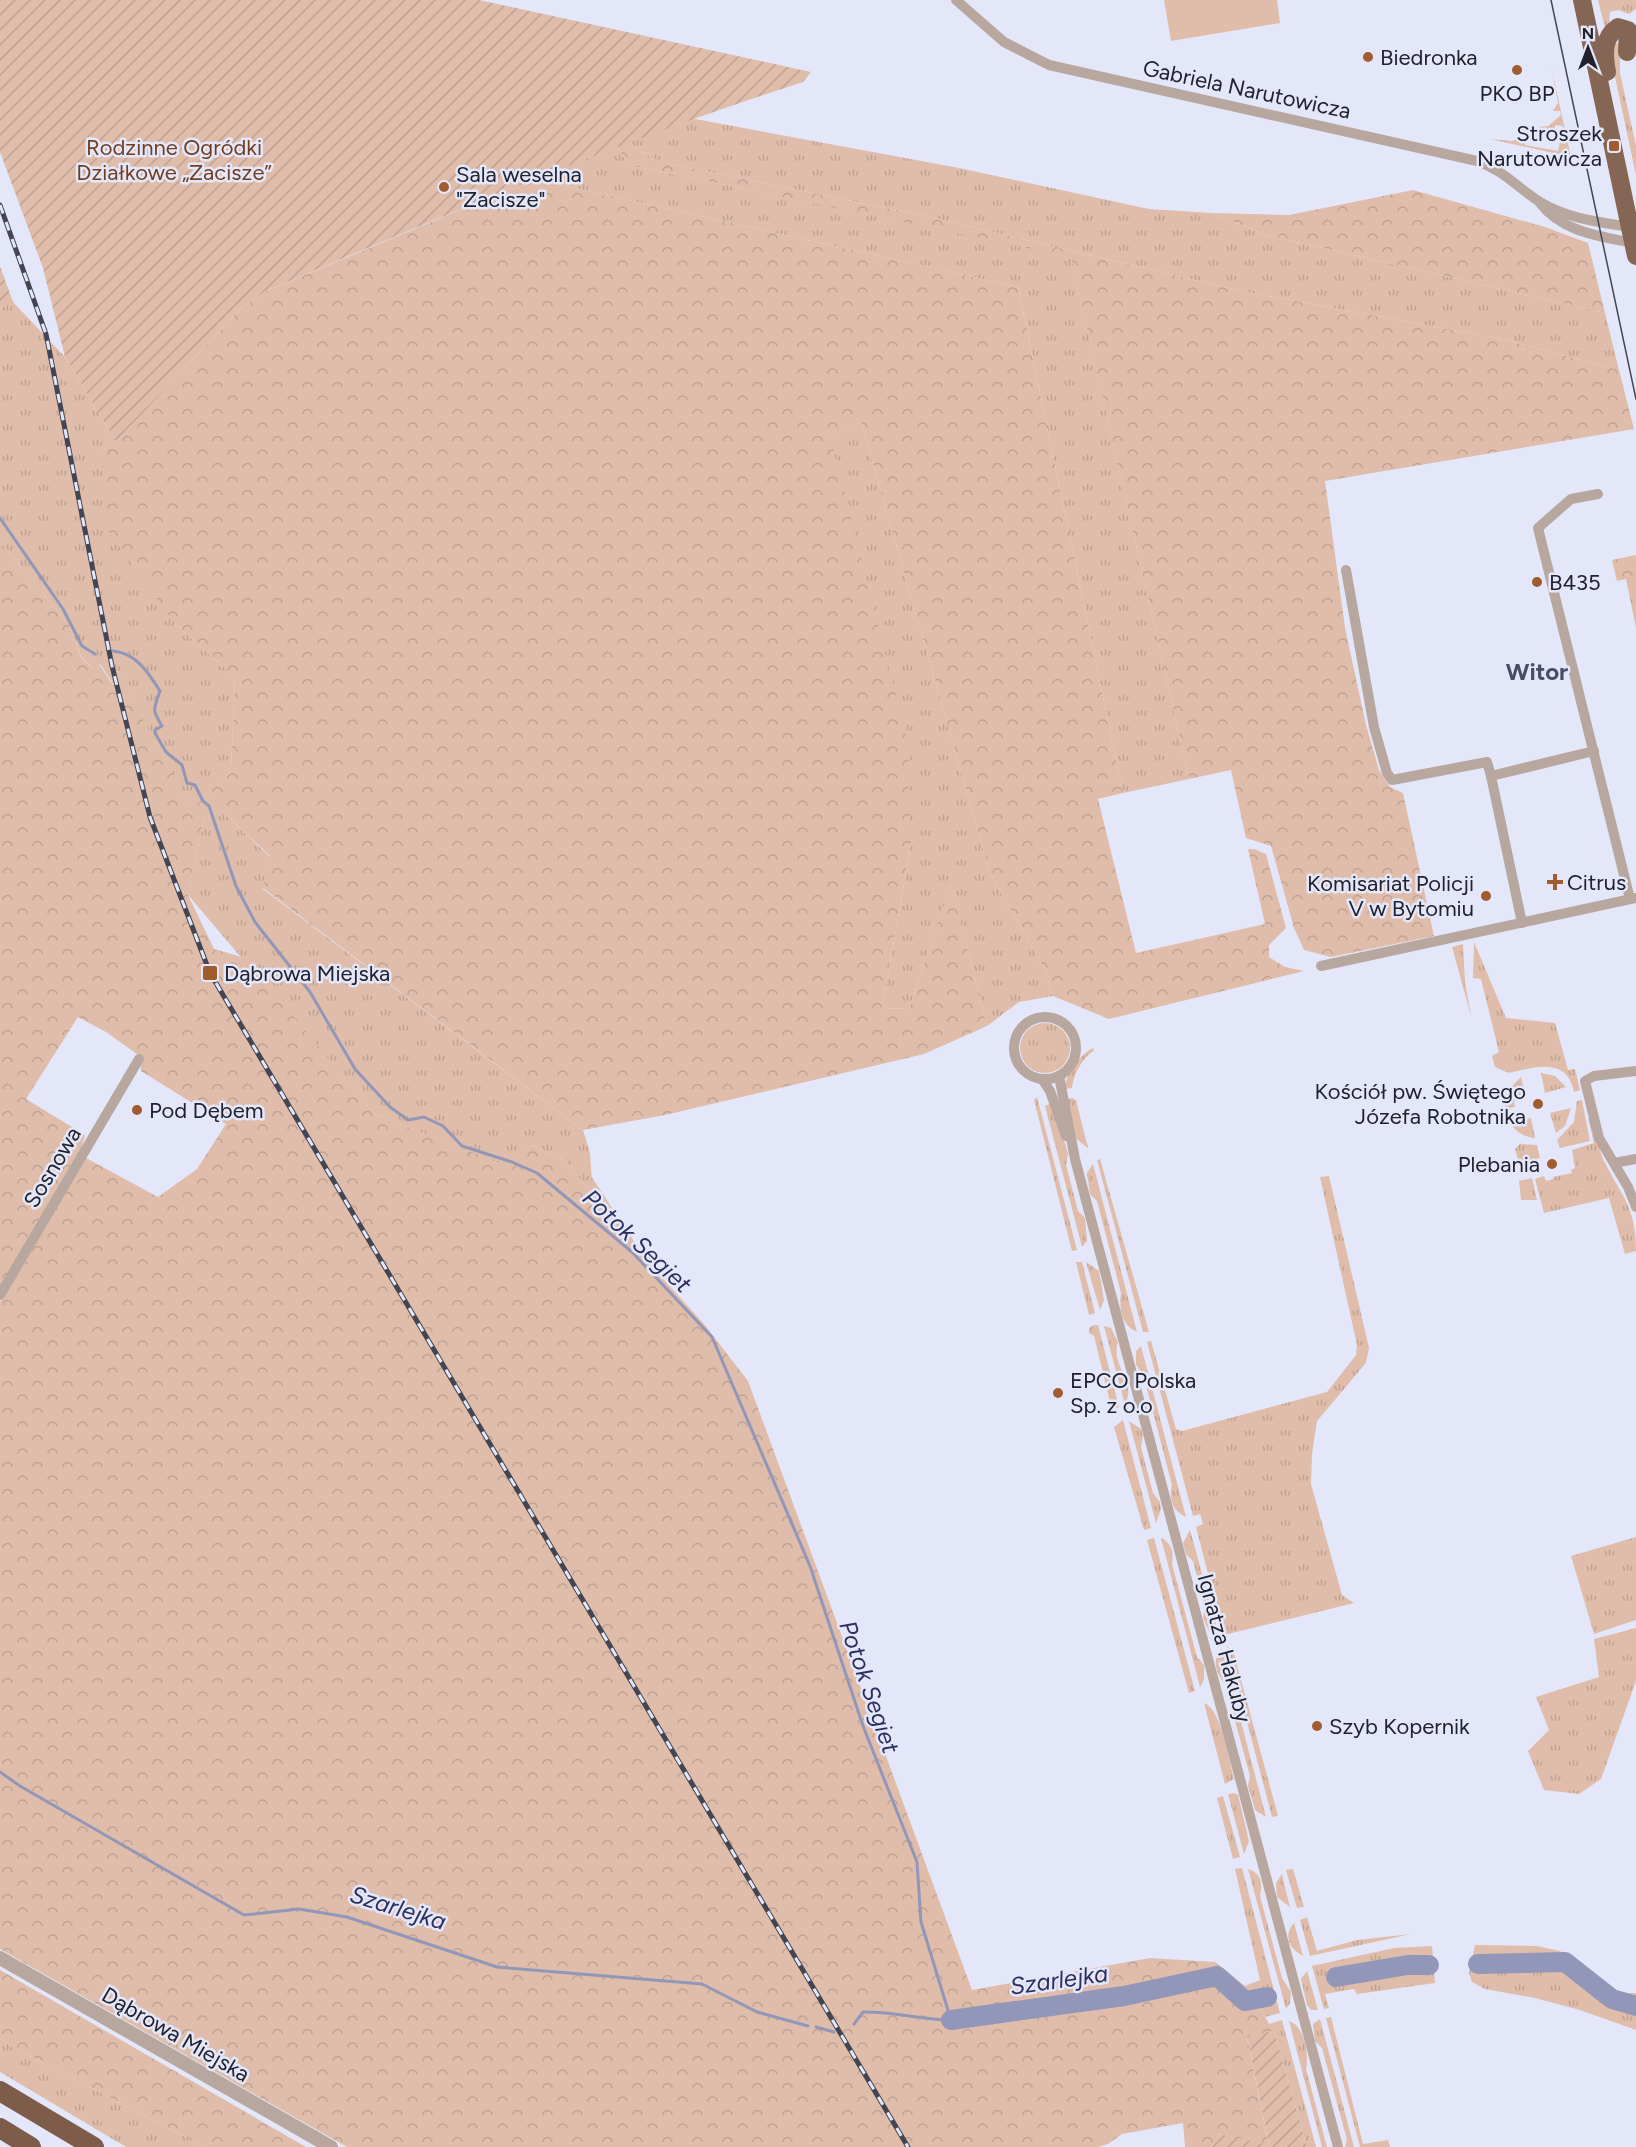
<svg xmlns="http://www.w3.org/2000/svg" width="1636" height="2147" font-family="Figtree,sans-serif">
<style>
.grass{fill:url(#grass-tufts)}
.forest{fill:url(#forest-crowns)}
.park{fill:#dfbdaa}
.garden{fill:url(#garden-furrows)}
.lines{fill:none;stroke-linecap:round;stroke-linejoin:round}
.stream{stroke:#9297ba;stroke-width:3}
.river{stroke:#9297ba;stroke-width:20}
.minor{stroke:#b7a79e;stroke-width:10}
.tertiary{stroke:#b7a79e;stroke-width:14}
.trunk{stroke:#856655;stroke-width:18}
.motorway{stroke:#7d5c4a;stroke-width:20}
.tram{stroke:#434552;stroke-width:1.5}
.rail-casing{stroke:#434552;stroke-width:5}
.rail{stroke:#e4e7fa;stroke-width:3;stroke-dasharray:9;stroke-linecap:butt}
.poi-dot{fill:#a05b2f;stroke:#e4e7fa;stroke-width:2}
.labels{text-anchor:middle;stroke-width:5;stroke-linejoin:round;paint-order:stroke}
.poi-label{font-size:22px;fill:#20222d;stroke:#e4e7fa;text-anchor:start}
.street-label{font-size:22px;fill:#20222d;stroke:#e4e7fa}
.park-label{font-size:22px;fill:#713f20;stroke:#e4e7fa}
.neighbourhood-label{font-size:24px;font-weight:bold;fill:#4a4d67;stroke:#e4e7fa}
.water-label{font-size:24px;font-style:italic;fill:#2d2f5e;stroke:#e4e7fa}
</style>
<defs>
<pattern id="grass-tufts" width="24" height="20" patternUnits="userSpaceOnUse" patternTransform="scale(1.5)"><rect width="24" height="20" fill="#dfbdaa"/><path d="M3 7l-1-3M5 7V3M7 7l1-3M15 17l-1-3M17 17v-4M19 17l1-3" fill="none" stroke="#bfa293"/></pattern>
<pattern id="forest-crowns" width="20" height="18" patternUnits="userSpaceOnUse" patternTransform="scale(1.5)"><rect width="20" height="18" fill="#dfbdaa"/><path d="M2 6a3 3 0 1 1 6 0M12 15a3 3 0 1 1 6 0" fill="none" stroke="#bfa293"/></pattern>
<pattern id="garden-furrows" width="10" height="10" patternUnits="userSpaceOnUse" patternTransform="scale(1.5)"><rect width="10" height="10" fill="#dfbdaa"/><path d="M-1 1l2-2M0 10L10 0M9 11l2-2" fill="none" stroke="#bfa293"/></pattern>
</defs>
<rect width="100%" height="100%" fill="#e4e7fa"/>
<g class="grass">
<polygon points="1598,0 1636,0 1636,9 1629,14 1618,10 1610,12 1609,23 1605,28"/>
<polygon points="1620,43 1620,73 1636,146 1636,175 1612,63 1615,44"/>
<polygon points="1551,66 1571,157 1490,139 1512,141 1526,137 1525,145 1558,151 1563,126 1555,125 1554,133 1541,130 1539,127 1548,126 1561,115 1560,111 1553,111 1558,103"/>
<polygon points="690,118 959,168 1149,209 1211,213 1266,235 1605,313 1619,370 1502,339 1241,291 926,216 660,162 626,143"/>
<polygon points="617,147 629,165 1071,256 1189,779 1123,793 1018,287 534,179"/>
<polygon points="13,302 65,357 116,442 101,452 175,624 235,677 231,771 192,810 118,675 114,685 100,664 93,669 81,656 69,625 0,541 0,308"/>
<polygon points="861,422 990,873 1045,970 1053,996 1019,1002 987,1026 951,885 909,1009 882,1008 911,844 829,437"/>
<polygon points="222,811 270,857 263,889 583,1130 590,1153 593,1196 566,1161 532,1145 512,1169 375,1114 188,895 204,818"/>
<path d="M1474,942L1506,1018L1555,1023L1568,1070L1575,1069L1580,1090L1574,1092C1567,1055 1532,1068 1509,1073L1495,1067L1492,1056L1499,1052L1481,979L1473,978Z"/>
<polygon points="1463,944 1465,982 1471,1016 1452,947"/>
<circle cx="1045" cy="1048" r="25"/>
<path d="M1093,1048L1094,1051C1083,1056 1073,1076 1072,1088L1065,1089C1065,1073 1080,1055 1093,1048Z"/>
<polygon points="1541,1073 1555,1076 1566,1087 1545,1093"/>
<polygon points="1521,1077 1526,1098 1514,1101 1515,1107 1505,1109 1509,1089"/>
<polygon points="1037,1097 1077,1250 1072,1251 1034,1100"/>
<polygon points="1072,1098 1076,1100 1088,1148 1075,1138 1068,1099"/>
<polygon points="1582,1100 1590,1141 1560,1148 1557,1140 1574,1122 1577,1101"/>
<polygon points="1050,1104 1065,1143 1068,1154 1066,1165 1078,1211 1085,1218 1087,1241 1082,1247 1045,1106"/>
<polygon points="1571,1108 1565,1126 1556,1133 1550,1113"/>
<path d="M1517,1115L1518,1121L1531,1118L1535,1138C1522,1137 1512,1129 1507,1117Z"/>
<path d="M1588,1118C1597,1127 1598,1149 1604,1161C1622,1197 1636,1207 1636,1251L1625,1254L1609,1198L1544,1213L1535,1179L1544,1176L1546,1181L1554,1179L1553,1177L1572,1173L1571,1170L1575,1168L1572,1150L1594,1143Z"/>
<polygon points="1520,1144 1537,1145 1540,1158 1522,1162 1518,1160 1515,1149"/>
<polygon points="1100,1159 1149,1332 1143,1332 1097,1160"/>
<path d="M1093,1164L1137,1332C1121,1325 1119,1309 1121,1293L1097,1201L1090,1194L1087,1173Z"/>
<polygon points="1329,1176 1369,1348 1366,1363 1317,1421 1312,1454 1311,1484 1342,1595 1354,1603 1224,1635 1196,1527 1203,1524 1200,1514 1193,1516 1147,1342 1151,1341 1176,1429 1182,1431 1327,1392 1356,1355 1357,1345 1320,1177"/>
<polygon points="1532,1178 1537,1200 1521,1200 1519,1181"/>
<polygon points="1076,1262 1082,1262 1095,1313 1089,1315"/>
<polygon points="1086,1262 1099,1271 1104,1300 1100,1310"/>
<polygon points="1094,1325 1098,1325 1119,1407 1112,1410 1094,1336 1089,1333 1089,1328"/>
<path d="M1104,1326L1111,1328L1118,1342C1110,1367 1138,1381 1125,1405Z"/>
<path d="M1141,1346L1186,1517C1172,1510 1169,1500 1172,1485L1143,1374L1136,1365V1351Z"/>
<polygon points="1123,1420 1151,1528 1144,1530 1114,1427"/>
<polygon points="1129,1421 1141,1429 1143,1436 1141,1447 1153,1493 1160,1502 1161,1509 1156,1523"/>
<polygon points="1190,1530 1219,1635 1209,1631 1203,1618 1205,1607 1193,1561 1186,1554 1183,1543"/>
<polygon points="1636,1537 1636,1620 1594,1634 1571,1556"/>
<polygon points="1154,1538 1195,1691 1189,1693 1147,1540"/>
<path d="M1161,1538C1172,1544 1174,1551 1172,1564L1197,1657L1204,1665V1680L1200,1687Z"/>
<polygon points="1636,1628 1636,1681 1601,1779 1579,1794 1544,1790 1528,1751 1549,1730 1536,1697 1599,1677 1594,1639"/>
<polygon points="1227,1646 1234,1654 1278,1816 1272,1817"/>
<path d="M1222,1649L1266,1817L1255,1810L1248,1786L1250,1776L1225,1684C1216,1673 1211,1660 1222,1649Z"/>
<path d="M1204,1703C1221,1708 1229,1761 1234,1779L1225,1784Z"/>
<polygon points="1234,1793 1238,1795 1249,1841 1244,1854 1228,1794"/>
<polygon points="1223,1796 1240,1857 1233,1859 1217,1798"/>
<polygon points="1242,1868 1280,2013 1265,2017 1245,1986 1260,1980 1235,1869"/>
<path d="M1248,1869C1261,1873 1263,1883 1260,1896L1282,1978L1291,1992L1290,2003L1286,2009Z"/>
<polygon points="1293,1869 1304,1907 1297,1908 1286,1870"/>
<polygon points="1282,1874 1290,1908 1291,1908 1277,1897 1276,1883"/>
<polygon points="1307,1917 1317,1951 1357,1940 1411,1934 1310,1956 1300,1920"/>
<path d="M1294,1923L1303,1956C1289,1949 1283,1935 1294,1923Z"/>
<polygon points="1475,1945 1536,1946 1556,1950 1572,1955 1617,1993 1636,1993 1636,2030 1580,2010 1535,1998 1485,1989 1472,1982 1469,1973"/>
<polygon points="1432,1946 1435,1983 1357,1994 1354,1989 1325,1994 1329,2008 1324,2009 1312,1966 1394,1948"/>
<polygon points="1307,1971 1318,2010 1311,2010 1307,2005 1301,1979"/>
<polygon points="1331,2017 1363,2144 1388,2140 1390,2147 1360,2147 1326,2018"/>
<polygon points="1320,2019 1354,2147 1345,2147 1347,2140 1322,2048 1315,2041 1313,2024"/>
<polygon points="1282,2020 1316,2147 1307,2147 1274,2031 1269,2024"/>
<path d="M1289,2021C1305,2026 1309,2055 1306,2069L1327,2147H1322Z"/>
<polygon points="0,2039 11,2046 205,2147 126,2147 0,2072"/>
</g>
<g class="forest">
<polygon points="626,143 660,162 926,216 1241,291 1502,339 1619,370 1634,429 1325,481 1345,628 1366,725 1379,770 1390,787 1403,793 1434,936 1331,957 1304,950 1294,928 1271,846 1246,838 1231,770 1189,779 1071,257 629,165 617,147"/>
<polygon points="534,179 1018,287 1123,793 1098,799 1136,953 1265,924 1248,849 1254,849 1266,854 1286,928 1269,945 1269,957 1285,967 1304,971 1109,1019 1053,996 1045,970 990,873 861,422 830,437 908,742 911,844 882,1008 909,1009 951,884 987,1026 924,1054 665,1115 583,1130 263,888 270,856 222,811 204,818 188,895 214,949 245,958 375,1114 512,1168 532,1145 566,1161 592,1195 591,1176 647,1261 704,1324 748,1381 972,1990 1150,1958 1215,1962 1245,1986 1274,2031 1247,2037 1269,2146 1219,2134 1211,2147 1185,2147 1183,2123 1122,2134 1108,2144 1098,2147 347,2147 0,1949 0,1302 86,1158 158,1197 197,1169 226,1124 141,1071 141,1057 106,1032 78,1017 26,1099 85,1135 80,1154 0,1289 0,541 69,625 81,657 93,669 99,664 113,685 118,674 192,809 231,771 235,677 175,624 106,528 101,452 116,442 240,309 264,292"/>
<polygon points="1413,190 1545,227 1588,243 1605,313 1266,235 1211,213 1289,215"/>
<polygon points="1636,555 1636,628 1626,579 1617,581 1612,560"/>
<polygon points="0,1970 306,2147 205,2147 11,2046 0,2039"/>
</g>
<polygon class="park" points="1164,0 1277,0 1280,23 1171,41"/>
<g class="garden">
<path d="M0,0H479L811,72L803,82C619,141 442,216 264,292L240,309L116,442L65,357L43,268L0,152Z"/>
<polygon points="0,266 13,302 0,308"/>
<polygon points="1274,2031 1307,2147 1211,2147 1219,2134 1269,2145 1247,2036"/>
</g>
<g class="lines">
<g class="stream">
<polyline points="0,518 63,609 82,646 95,654"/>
<path d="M113,651C136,653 148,672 160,691C154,710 151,708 162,726L155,730V733L166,752L182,765L187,783L195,785L203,801L209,806L236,886L255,922L310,992L355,1069L390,1107L408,1120L424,1117L443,1126L462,1146L512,1162L537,1173L632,1252L712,1337L810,1566L863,1726L917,1862L921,1922L951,2020C921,2020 893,2011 863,2012L854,2024"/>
<polyline points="0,1772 20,1786 244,1915 299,1909 347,1917 497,1967 702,1984 757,2012 808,2026"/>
<polyline points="1364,1981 1366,1972"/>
<polyline points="816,2027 834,2032"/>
</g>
<g class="river">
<polyline points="1478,1964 1565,1962 1612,1999 1636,2006"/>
<polyline points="1336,1977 1408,1965 1429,1965"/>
<polyline points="951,2020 1124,1996 1217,1976 1245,2001 1267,1997"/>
</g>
<g class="minor">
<path d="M956,0L1004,42L1049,65L1477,161C1503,170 1518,188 1540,202C1568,219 1599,222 1630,227"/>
<path d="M1540,203C1562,232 1599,236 1633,243"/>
<polyline points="1598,494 1571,499 1538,528 1630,899"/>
<polyline points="1346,570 1374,727 1387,773 1392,780 1487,762 1491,776"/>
<polyline points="1522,923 1491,776 1594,751"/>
<polyline points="1321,966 1636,898"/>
<circle cx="1045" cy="1048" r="31"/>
<polyline points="1636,1071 1594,1076 1585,1081 1599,1138 1628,1187 1636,1207"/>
<polyline points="1059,1076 1075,1159 1338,2147"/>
<polyline points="1042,1079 1050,1091 1066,1136"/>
<polyline points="1614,1163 1636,1159"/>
<polyline points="0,1295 139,1059"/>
</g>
<polyline class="tertiary" points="0,1958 331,2147"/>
<g class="trunk">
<polyline points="1582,0 1636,256"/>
<path d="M1607,72C1604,56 1602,38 1618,27L1628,30L1627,52"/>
</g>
<g class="motorway">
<polyline points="0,2091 94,2147"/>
<polyline points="0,2128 31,2147"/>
</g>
<polyline class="tram" points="1551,0 1636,399"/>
<defs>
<polyline id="rail" points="0,205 46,334 112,666 150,817 210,973 908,2147"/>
</defs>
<use href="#rail" class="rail-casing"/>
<use href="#rail" class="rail"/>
</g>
<g class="poi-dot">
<circle cx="1368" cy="57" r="6"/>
<circle cx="1517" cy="70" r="6"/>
<rect x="1608" y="140" width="12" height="12" rx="3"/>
<circle cx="444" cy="187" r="6"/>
<circle cx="1537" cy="582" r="6"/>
<path d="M1552 873h6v6h6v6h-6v6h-6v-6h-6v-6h6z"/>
<circle cx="1486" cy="896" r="6"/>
<rect x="202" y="965" width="16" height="16" rx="3"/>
<circle cx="1538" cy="1104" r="6"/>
<circle cx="137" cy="1110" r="6"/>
<circle cx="1552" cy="1164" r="6"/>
<circle cx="1058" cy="1393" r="6"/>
<circle cx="1317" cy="1726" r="6"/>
</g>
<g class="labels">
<g class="poi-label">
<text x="1380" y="65">Biedronka</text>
<text x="1517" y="101" text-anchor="middle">PKO BP</text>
<text x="1602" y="141" text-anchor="end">Stroszek<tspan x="1602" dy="25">Narutowicza</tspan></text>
<text x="456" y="182">Sala weselna<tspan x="456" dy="25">"Zacisze"</tspan></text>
<text x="1549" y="590">B435</text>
<text x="1567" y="890">Citrus</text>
<text x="1474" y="891" text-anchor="end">Komisariat Policji<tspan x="1474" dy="25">V w Bytomiu</tspan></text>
<text x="224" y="981">Dąbrowa Miejska</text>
<text x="1526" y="1099" text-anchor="end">Kościół pw. Świętego<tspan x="1526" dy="25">Józefa Robotnika</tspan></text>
<text x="149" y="1118">Pod Dębem</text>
<text x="1540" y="1172" text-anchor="end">Plebania</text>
<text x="1070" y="1388">EPCO Polska<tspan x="1070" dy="25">Sp. z o.o</tspan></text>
<text x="1329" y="1734">Szyb Kopernik</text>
</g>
<g class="street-label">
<text transform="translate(1247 89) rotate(12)" y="8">Gabriela Narutowicza</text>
<text transform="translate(52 1167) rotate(-59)" y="8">Sosnowa</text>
<text transform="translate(1225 1648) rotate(75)" y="8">Ignatza Hakuby</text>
<text transform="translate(176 2034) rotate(30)" y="8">Dąbrowa Miejska</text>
</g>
<g class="park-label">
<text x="174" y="155">Rodzinne Ogródki<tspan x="174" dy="25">Działkowe „Zacisze”</tspan></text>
</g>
<g class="neighbourhood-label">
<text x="1537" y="680">Witor</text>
</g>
<g class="water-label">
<text transform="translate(637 1241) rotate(43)" y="8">Potok Segiet</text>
<text transform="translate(869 1687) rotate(71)" y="8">Potok Segiet</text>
<text transform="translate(398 1908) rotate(17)" y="8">Szarlejka</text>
<text transform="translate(1059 1980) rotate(-8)" y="8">Szarlejka</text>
</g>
</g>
<g transform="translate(1588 48)" stroke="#e4e7fa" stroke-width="4.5" paint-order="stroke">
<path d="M0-4.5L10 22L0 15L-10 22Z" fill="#20222d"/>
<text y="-9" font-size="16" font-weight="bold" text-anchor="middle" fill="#20222d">N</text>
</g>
</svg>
